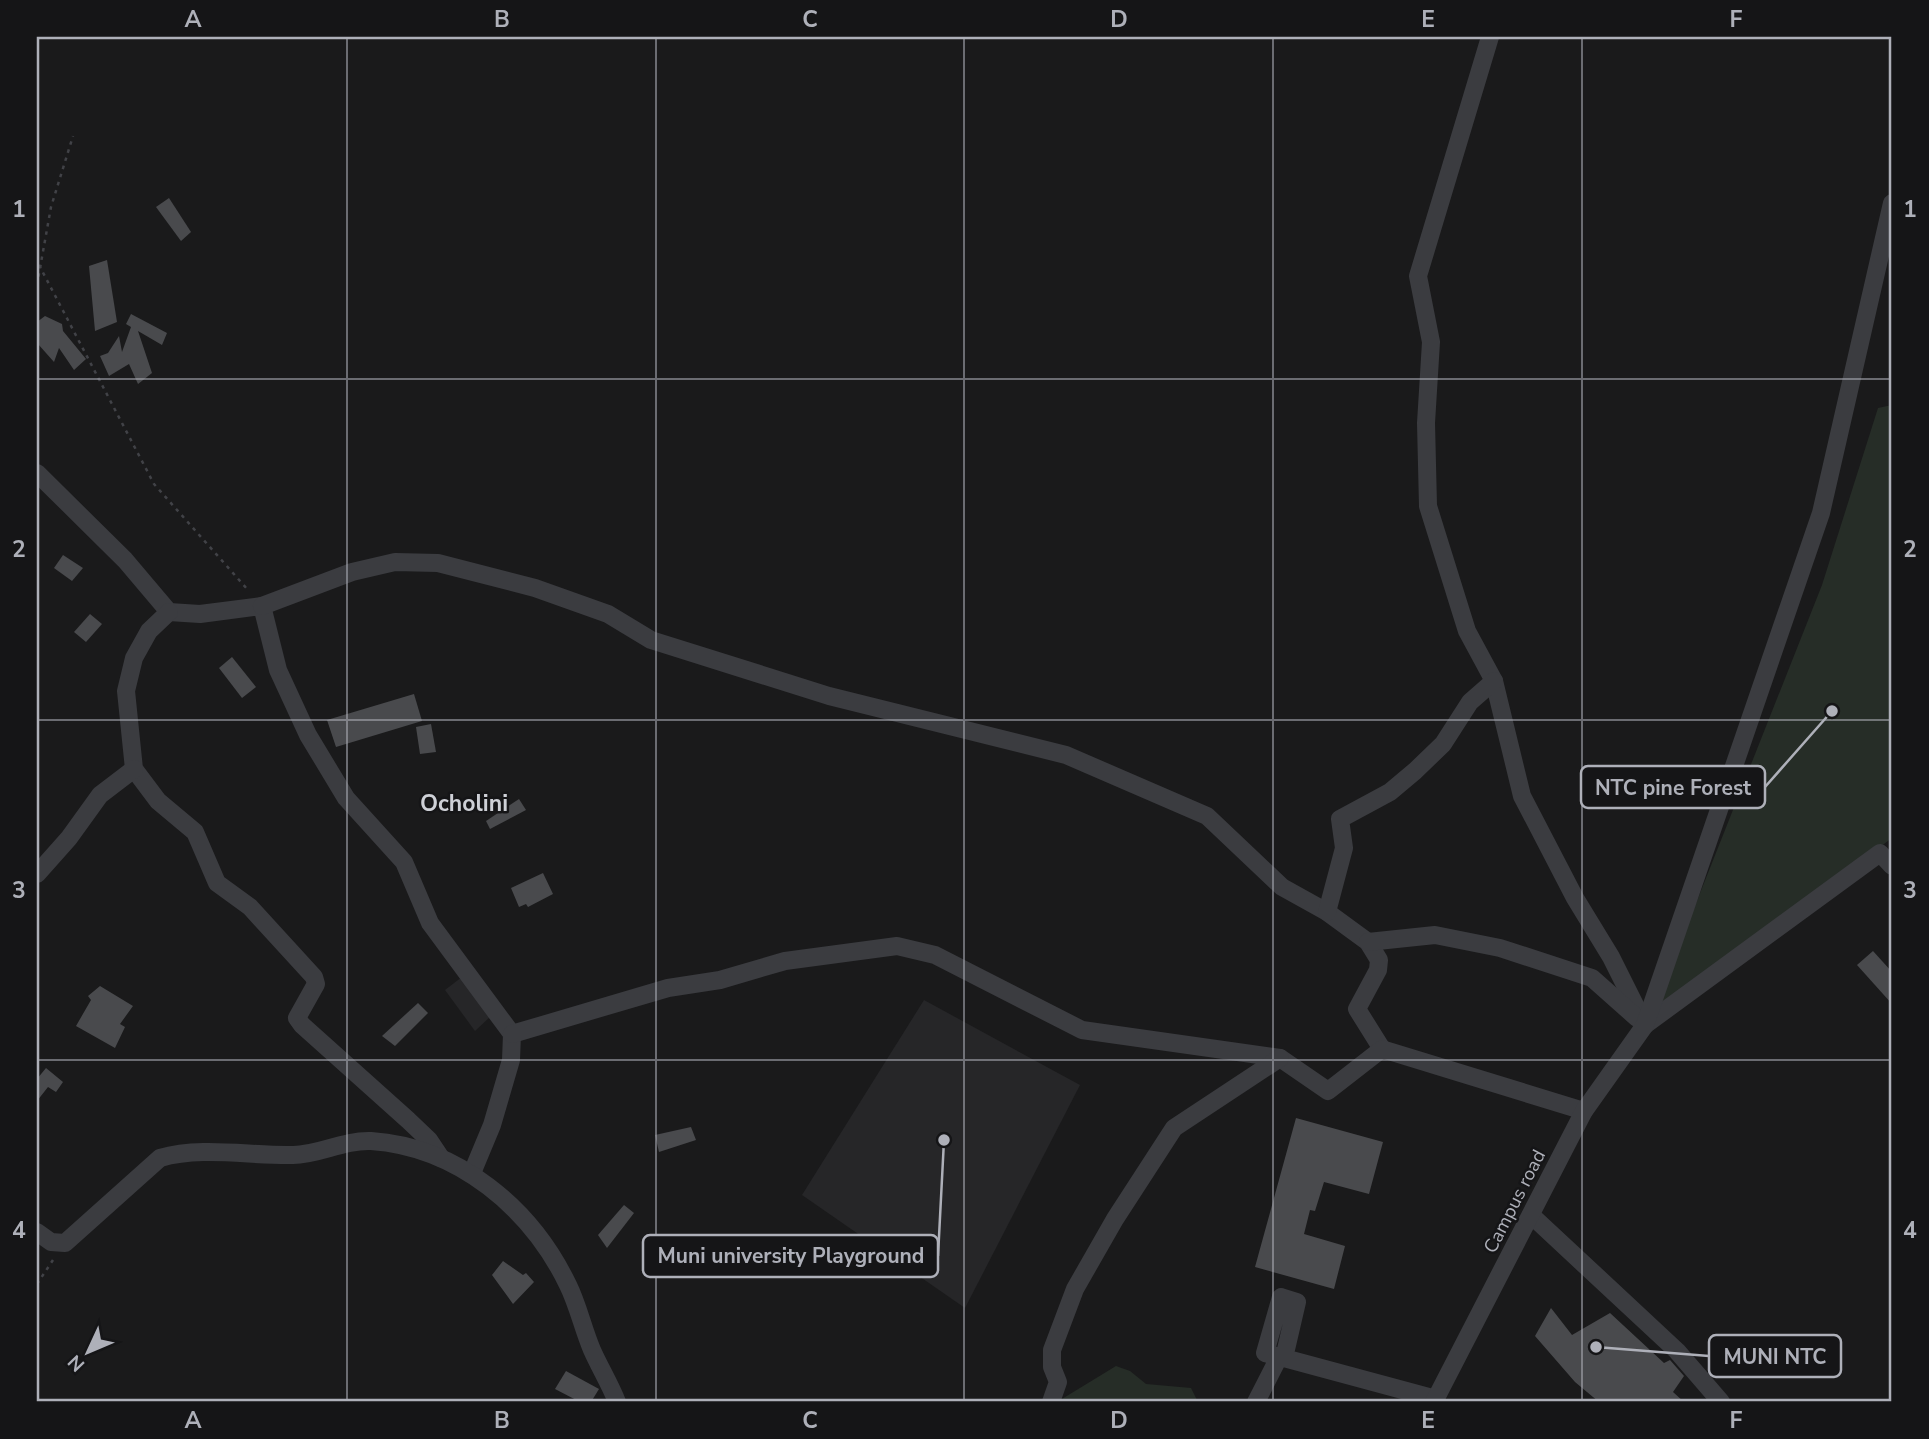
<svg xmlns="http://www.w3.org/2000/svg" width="1929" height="1439" font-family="'Nunito Sans',sans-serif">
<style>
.built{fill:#262628}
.green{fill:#262d27}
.building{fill:#494a4d}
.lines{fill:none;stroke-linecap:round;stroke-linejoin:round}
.path{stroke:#414247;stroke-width:2.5;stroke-dasharray:3.5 5;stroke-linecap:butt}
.minor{stroke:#3b3c40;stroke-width:18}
.grid{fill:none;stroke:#aeb0b9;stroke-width:2;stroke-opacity:0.55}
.labels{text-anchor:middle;stroke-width:5;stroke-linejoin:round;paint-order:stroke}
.street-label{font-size:19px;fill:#aeb0b9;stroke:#151517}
.quarter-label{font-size:23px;font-weight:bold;fill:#ced0d6;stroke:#151517}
.leader{fill:none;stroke:#aeb0b9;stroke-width:2.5}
.callout-dot{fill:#aeb0b9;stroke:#151517;stroke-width:2.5}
.callout{fill:#151517;stroke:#aeb0b9;stroke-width:2.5}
.callout-label{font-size:21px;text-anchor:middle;font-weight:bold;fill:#aeb0b9}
.neatline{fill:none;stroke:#aeb0b9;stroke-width:2.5}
.grid-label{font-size:23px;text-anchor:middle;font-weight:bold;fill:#aeb0b9}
</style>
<rect width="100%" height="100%" fill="#1a1a1b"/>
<g class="built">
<polygon points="462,977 492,1015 475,1031 445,990"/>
<polygon points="924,1000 1080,1085 965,1308 802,1195"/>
</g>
<g class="green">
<polygon points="1892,405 1892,838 1651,1017 1822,585 1878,408"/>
<polygon points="1116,1366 1130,1371 1146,1384 1191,1388 1198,1402 1057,1402"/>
</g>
<g class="building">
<polygon points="169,198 191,232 181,241 156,207"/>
<polygon points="107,260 117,322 95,331 89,266"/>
<polygon points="131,314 167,333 162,345 138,331 152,373 138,384 129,364 109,376 100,356 108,353 119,336 122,352 131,327 126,324"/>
<polygon points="45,316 62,324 63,331 86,359 74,370 59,348 54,362 38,344 37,322"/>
<polygon points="63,555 83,568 72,581 54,568"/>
<polygon points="90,614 102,624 86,642 74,632"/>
<polygon points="232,657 256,687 242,698 219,668"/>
<polygon points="414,694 422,721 336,747 327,720"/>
<polygon points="431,724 436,752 420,754 416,727"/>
<polygon points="519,799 526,810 490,829 486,821"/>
<polygon points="543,873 553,894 528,907 526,904 519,907 511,888"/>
<polygon points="1873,951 1892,972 1892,1004 1857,965"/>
<polygon points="100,986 133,1006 120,1024 125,1027 115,1048 76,1026 91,1000 88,996"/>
<polygon points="418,1003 428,1013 395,1046 382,1036"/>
<polygon points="46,1068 63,1082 56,1092 48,1087 37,1101 37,1079"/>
<polygon points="1296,1118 1383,1142 1369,1194 1324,1182 1315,1211 1310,1210 1304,1234 1345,1246 1334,1289 1255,1267"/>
<polygon points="691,1127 696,1140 659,1152 655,1135"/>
<polygon points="624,1205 634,1213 607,1248 598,1235"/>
<polygon points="503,1261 523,1275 526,1273 534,1282 513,1304 492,1275"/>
<polygon points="1551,1308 1572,1335 1610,1313 1664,1363 1670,1360 1684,1376 1673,1392 1684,1402 1599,1402 1575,1382 1535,1336"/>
<polygon points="566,1371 599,1389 591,1402 580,1402 555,1389"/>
</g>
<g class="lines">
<g class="path">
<polyline points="39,265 154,484 248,590"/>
<polyline points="37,285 51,207 73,136"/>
<polyline points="37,1284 53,1260"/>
</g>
<g class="minor">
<polyline points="1490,37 1418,276 1431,342 1426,423 1428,506 1467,631 1494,681 1522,796 1575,898 1611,957 1645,1025"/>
<polyline points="37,473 125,560 169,612 200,614 262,606 278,670 308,735 346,798 404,862 430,923 512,1034 511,1060 492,1125 472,1173"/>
<polyline points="262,606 352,572 395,562 438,563 535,588 608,614 651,640 829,696 1066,755 1207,816 1282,887 1327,912 1368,942 1379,960 1378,970 1357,1009 1382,1049"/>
<polyline points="169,612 149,631 134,658 126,691 134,769 158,801 195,832 217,883 250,907 314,977 316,984 297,1018 302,1025 408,1120 429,1140 441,1158"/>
<polyline points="37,874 69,838 100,795 134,769"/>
<polyline points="1327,912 1344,848 1340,819 1390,792 1415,771 1443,744 1470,702 1494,681"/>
<polyline points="1368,942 1435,935 1500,948 1592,978 1637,1018"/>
<polyline points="1645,1025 1880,853 1892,866"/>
<polyline points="512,1034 668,988 720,980 785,961 897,946 935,955 1082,1030 1280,1058 1328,1091 1382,1049 1584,1111"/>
<polyline points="1531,1215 1677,1351 1721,1402"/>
<path d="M37,1232L51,1242L65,1243L160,1158C202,1146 249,1156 293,1155C319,1155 343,1140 371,1141C458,1147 531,1208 568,1285C578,1305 583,1329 592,1350C600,1368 610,1384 617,1402"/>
<polyline points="1051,1402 1058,1382 1052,1367 1052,1350 1075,1289 1115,1219 1174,1128 1280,1058"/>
<polyline points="1256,1402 1279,1357 1265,1353 1281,1297 1297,1302 1284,1358 1436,1399"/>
<polyline points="1434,1402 1584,1111 1645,1025 1821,513 1892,203"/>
</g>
</g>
<path class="grid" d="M347,37V1402M656,37V1402M964,37V1402M1273,37V1402M1582,37V1402M37,379H1892M37,720H1892M37,1060H1892"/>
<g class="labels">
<g class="street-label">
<text transform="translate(1514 1201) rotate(-63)" y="7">Campus road</text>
</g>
<g class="quarter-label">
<text x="464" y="811">Ocholini</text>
</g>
</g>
<path class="leader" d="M1832 711L1765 787M944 1140L938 1256M1596 1347L1709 1356"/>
<g class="callout-dot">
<circle cx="1832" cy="711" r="7"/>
<circle cx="944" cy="1140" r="7"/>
<circle cx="1596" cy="1347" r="7"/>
</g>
<g class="callout">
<rect x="1581" y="766" width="184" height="42" rx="7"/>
<rect x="643" y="1235" width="295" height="42" rx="7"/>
<rect x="1709" y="1335" width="132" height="42" rx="7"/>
</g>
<g class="callout-label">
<text x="1673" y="795">NTC pine Forest</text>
<text x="791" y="1263">Muni university Playground</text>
<text x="1775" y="1364">MUNI NTC</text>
</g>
<rect width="1929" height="1439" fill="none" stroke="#151517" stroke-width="77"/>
<g transform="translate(88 1352) rotate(226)" stroke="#151517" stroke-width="5" paint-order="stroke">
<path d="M0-5L12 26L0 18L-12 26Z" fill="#aeb0b9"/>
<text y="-10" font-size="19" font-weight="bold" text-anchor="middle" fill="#aeb0b9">N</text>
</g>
<rect x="38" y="38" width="1852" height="1362" class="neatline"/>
<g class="grid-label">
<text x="193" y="27">A</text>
<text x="502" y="27">B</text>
<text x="810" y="27">C</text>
<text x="1119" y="27">D</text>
<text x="1428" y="27">E</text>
<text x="1736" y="27">F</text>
<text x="19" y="217">1</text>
<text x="1910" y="217">1</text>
<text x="19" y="557">2</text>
<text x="1910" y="557">2</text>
<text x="19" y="898">3</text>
<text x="1910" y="898">3</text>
<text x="19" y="1238">4</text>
<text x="1910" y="1238">4</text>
<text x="193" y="1428">A</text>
<text x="502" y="1428">B</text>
<text x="810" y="1428">C</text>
<text x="1119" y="1428">D</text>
<text x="1428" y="1428">E</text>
<text x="1736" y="1428">F</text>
</g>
</svg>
